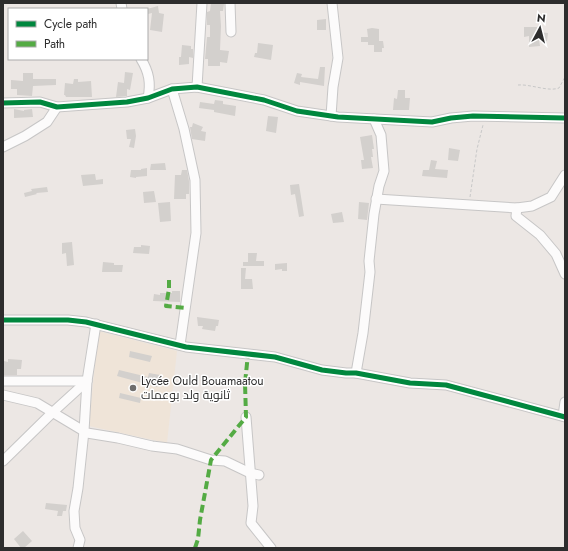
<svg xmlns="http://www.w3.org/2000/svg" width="568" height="551" font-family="Jost,Cairo,sans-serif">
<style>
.education{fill:#efe4d8}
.building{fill:#d3d0cd}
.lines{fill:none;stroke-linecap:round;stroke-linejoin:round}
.minor-casing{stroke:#c7c6c6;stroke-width:11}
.path{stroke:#c8c8c8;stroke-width:1;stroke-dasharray:3 2;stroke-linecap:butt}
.minor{stroke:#fcfbfb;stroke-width:9}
.quiet{stroke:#54ab44;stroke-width:4;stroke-dasharray:8 4;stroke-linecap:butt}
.cycleway-casing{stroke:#fff;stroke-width:8}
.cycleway{stroke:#00873e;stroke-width:5}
.poi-dot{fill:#706e6d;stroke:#fff;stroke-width:1.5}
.labels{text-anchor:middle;stroke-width:3;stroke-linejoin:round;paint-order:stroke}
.poi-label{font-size:12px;fill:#2d2d2d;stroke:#fff;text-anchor:start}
</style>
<rect width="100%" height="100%" fill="#ece7e4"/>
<polygon class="education" points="98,331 177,351 167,443 89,426"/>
<g class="building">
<polygon points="211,3 224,4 223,11 220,11 221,26 220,50 229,51 227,63 220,62 220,66 208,66 208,59 205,59 207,37 210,37 210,25 207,25 207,12 210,11"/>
<polygon points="158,6 159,13 164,14 162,32 150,30 152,13 148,14 147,9"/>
<polygon points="326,19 326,30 317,30 317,20"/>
<polygon points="524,27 537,27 537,32 548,33 547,41 539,40 540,46 529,47 529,36 524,37"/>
<polygon points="372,28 379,29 379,41 383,41 384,48 382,48 382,52 374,52 374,45 368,45 368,42 361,42 361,37 368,37 367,29"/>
<polygon points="258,43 273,45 271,60 254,57 255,53 257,53"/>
<polygon points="182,45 191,46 191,49 193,49 193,58 189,57 189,64 179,65 179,57 181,57"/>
<polygon points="320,67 325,67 324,86 300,82 300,85 294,83 297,73 302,74 301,77 318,79"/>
<polygon points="125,72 133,73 130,90 127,89 127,96 116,97 118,82 124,83"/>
<polygon points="23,73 33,73 33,79 56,79 56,85 33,86 32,96 17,95 17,89 11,89 11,80 23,81"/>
<polygon points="74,79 78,79 78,82 91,81 92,97 66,97 65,95 64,95 65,83 73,84"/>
<polygon points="398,90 405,90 405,98 410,98 409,110 393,110 394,98 397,99"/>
<polygon points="215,100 223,101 223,104 236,106 235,116 214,112 214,110 199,108 200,102 214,104"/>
<polygon points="14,109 24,111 24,110 32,109 33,117 14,118"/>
<polygon points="268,116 278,117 276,133 266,131"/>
<polygon points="193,123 203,127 201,131 206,132 205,141 192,139 190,127 192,127"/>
<polygon points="135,129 136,136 134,148 129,147 131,139 127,139 126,130"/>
<polygon points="372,135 374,149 372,149 373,157 371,157 373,168 362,169 361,160 364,160 360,137"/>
<polygon points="449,148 460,150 458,161 448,160"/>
<polygon points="431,160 437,161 435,169 448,170 447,178 422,176 423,170 429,170"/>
<polygon points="165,163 166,170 150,170 151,164"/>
<polygon points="147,168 147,176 136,177 136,178 130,177 131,170 141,170 141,169"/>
<polygon points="182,170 187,170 189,181 189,194 186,194 186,199 174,199 175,175 181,175"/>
<polygon points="95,174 96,180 103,179 103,184 83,186 81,175"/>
<polygon points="299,184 304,216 299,217 295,194 291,195 290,185"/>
<polygon points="47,187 48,192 36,193 37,194 25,197 24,193 32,191 31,189"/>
<polygon points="154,191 156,202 144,203 143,192"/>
<polygon points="170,202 171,221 160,222 158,203"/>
<polygon points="359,202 369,203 367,220 358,219"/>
<polygon points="342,212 344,222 333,223 331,214"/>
<polygon points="72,242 74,265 67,266 66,253 62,254 62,243"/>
<polygon points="141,245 150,246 149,254 133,253 134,247 141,247"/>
<polygon points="248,253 257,253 256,261 264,261 264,266 243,266 243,262 248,262"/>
<polygon points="103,262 114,263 114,265 123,265 122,272 102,272"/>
<polygon points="287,263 287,271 282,271 282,269 275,270 275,264"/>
<polygon points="241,268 246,268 245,279 252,279 253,289 241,289"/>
<polygon points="172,291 180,291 180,302 153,301 154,294 160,295 160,293 172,293"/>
<polygon points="197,317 219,320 218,326 216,326 215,331 202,329 203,326 198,326"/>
<polygon points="130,351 152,356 150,362 129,357"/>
<polygon points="8,359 22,360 21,369 17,369 17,375 3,375 4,361 8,362"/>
<polygon points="119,370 148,377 149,373 160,375 157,387 117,376"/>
<polygon points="120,393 141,398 140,403 119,398"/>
<polygon points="46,503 67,505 66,511 63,511 62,516 57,516 58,511 45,509"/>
<polygon points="23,531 32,541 24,548 21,548 14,539"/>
</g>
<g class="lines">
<defs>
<g id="minor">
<polyline points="121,3 122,9"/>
<polyline points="230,3 231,32"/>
<path d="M141,59C149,72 151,83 148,98"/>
<polyline points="197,87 202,3"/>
<polyline points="172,89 184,129 195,180 196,233 180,345"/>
<polyline points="3,103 40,102 57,107 127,102 148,98 172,89 197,87 264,100 297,111 338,117 432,122 451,118 473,116 565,118"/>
<polyline points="331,116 333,87 338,58 332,3"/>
<polyline points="3,147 25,136 47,122 57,107"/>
<polyline points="376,199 517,208 532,206 551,197 565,175"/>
<polyline points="517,208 516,216 540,235 556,254 565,274"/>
<polyline points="3,320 68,320 86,322 186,347 275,357 322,370 346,373 356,373 410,383 446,385 565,417"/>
<polyline points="356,373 363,333 370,272 369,261 374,214 379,186 384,171 381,135 374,119"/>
<polyline points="3,381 87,381"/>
<polyline points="3,395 37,403 87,433 118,438 152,446 177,449 211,460 225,461 250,473 259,475"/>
<polyline points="563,416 565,402"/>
<polyline points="246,417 253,506 251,523 271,548"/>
<polyline points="3,461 53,412 87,381"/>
<polyline points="78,548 80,540 75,528 74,511 78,488 84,431 87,381 96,324"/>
</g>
</defs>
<use href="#minor" class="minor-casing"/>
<g class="path">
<path d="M518,85C531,84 548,92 559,88L565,77"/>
<polyline points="470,197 477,149 483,125"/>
</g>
<use href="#minor" class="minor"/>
<g class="quiet">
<polyline points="169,280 169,289 166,306 185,308"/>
<polyline points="195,548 198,539 200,520 211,460 246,417 245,383 248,354"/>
</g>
<defs>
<g id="cycleway">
<polyline points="3,103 40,102 57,107 127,102 148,98 172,89 197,87 264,100 297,111 338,117 432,122 451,118 473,116 565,118"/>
<polyline points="3,320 68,320 86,322 186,347 275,357 322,370 346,373 356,373 410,383 446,385 565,417"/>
</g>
</defs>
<use href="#cycleway" class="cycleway-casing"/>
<use href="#cycleway" class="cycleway"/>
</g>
<circle class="poi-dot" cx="133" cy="388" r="4"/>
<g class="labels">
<g class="poi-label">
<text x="141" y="385">Lycée Ould Bouamaatou<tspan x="141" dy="14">ثانوية ولد بوعمات</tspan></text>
</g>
</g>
<rect width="568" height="551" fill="none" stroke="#2d2d2d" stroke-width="8"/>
<rect x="8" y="8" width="140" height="52" fill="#ffffff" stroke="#ababab"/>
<rect x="16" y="21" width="20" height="6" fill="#00873e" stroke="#ababab"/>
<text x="44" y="28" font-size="12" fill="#2d2d2d">Cycle path</text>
<rect x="16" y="41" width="20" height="6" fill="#54ab44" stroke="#ababab"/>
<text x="44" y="48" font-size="12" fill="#2d2d2d">Path</text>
<g transform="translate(540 28) rotate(7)" stroke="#ffffff" stroke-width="3" paint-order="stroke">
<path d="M0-3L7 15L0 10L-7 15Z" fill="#2d2d2d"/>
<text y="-6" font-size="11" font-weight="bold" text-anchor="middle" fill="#2d2d2d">N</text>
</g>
</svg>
